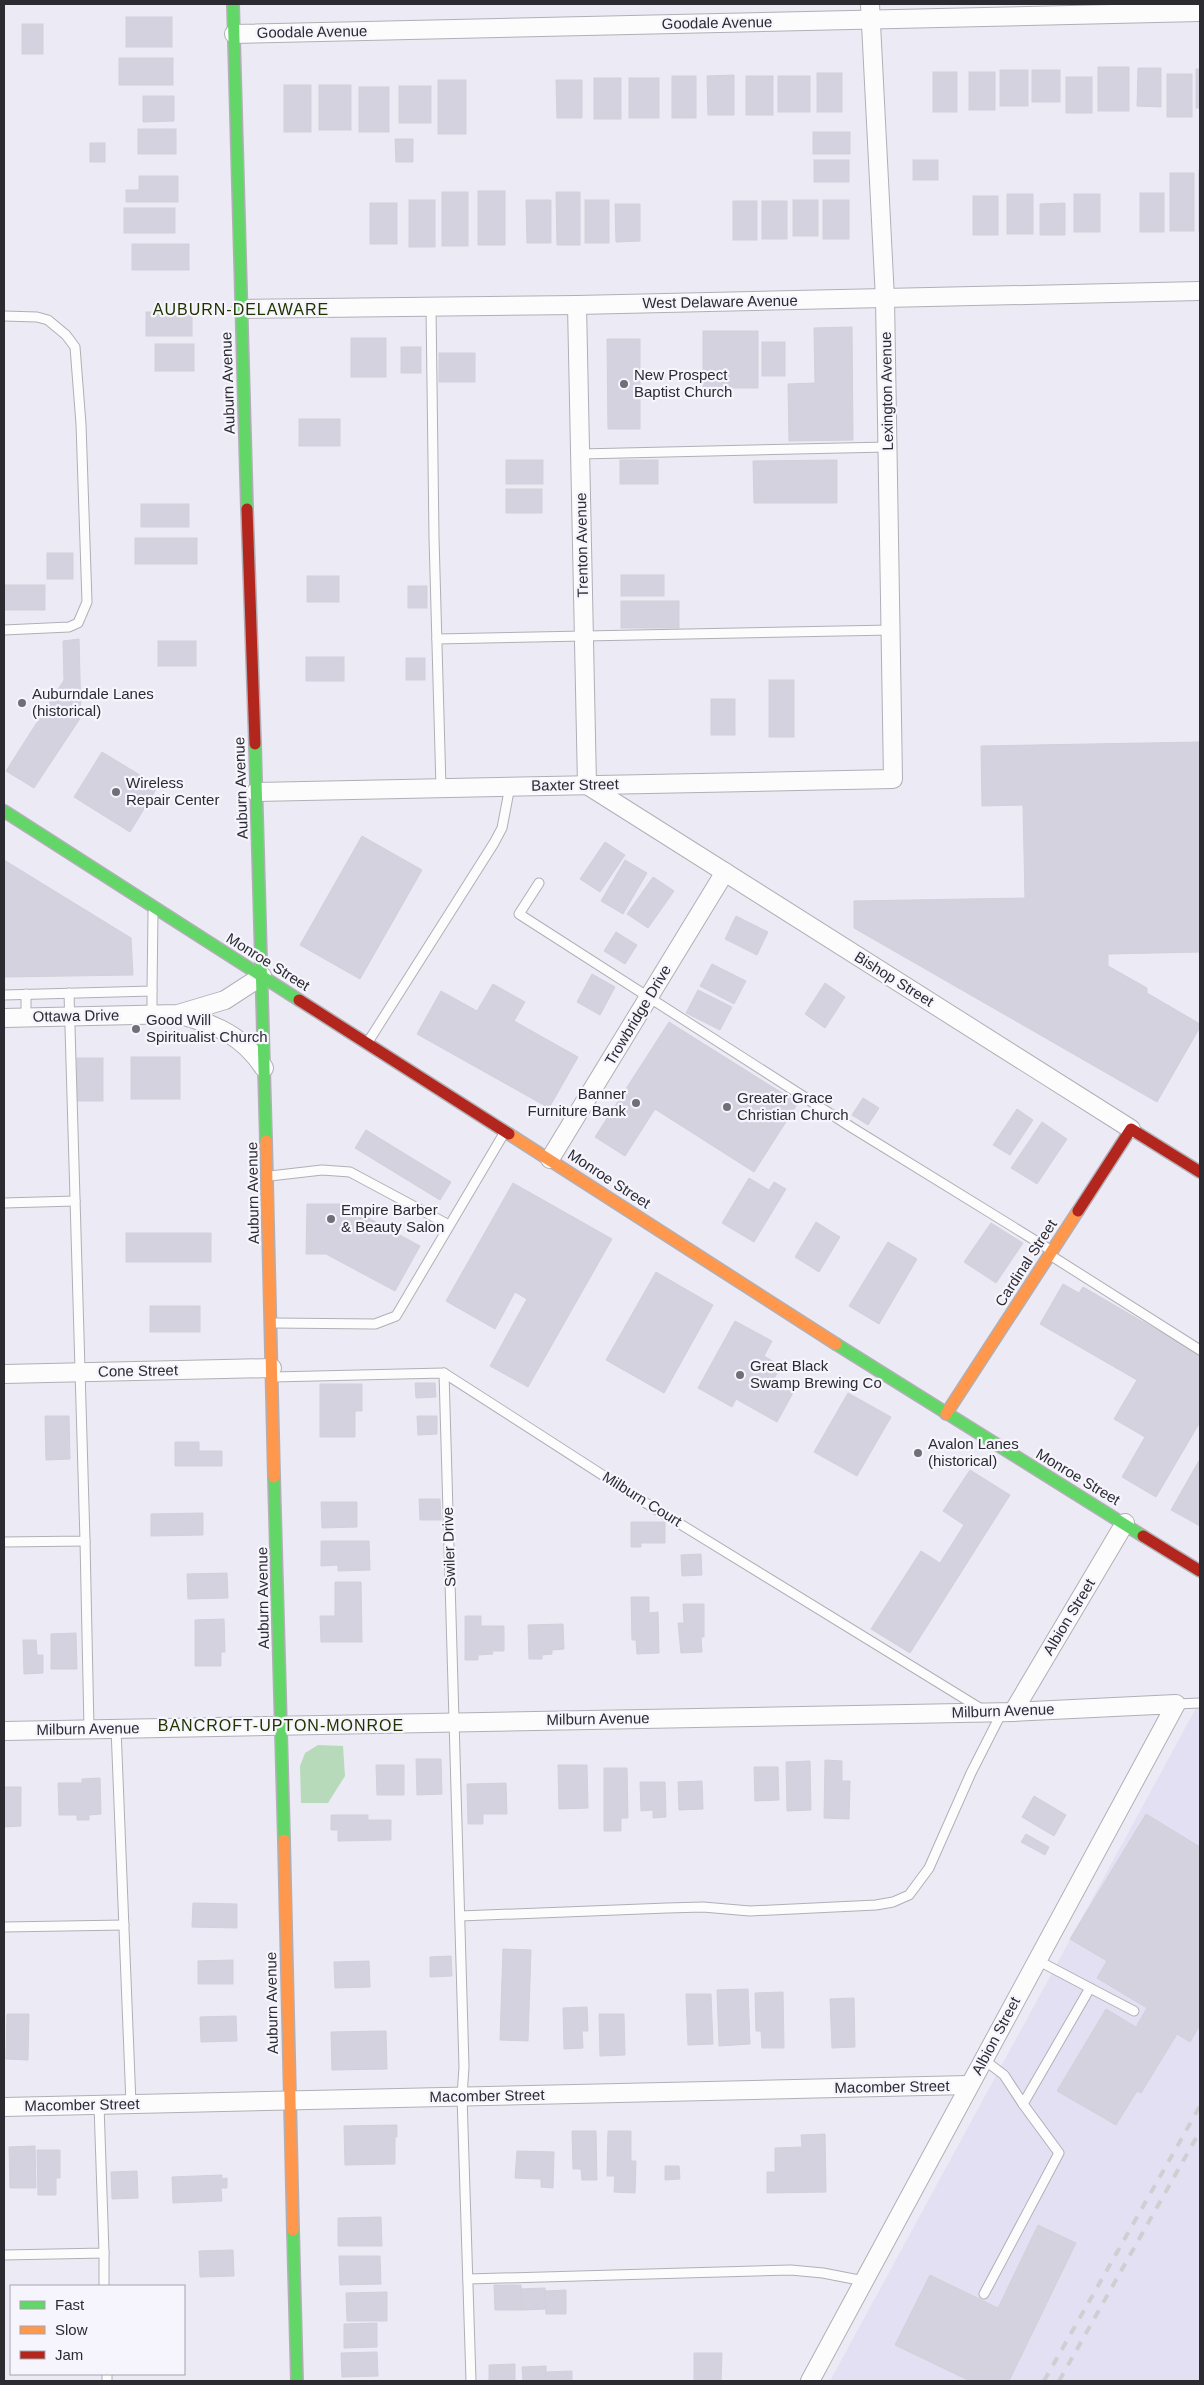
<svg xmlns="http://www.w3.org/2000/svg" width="1204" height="2385" font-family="Arial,sans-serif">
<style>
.built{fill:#e4e0f3}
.green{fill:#b7dbba}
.building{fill:#d5d2e0;stroke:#d2d0d8}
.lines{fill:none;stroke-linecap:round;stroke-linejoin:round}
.lane-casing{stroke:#b1afb6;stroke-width:11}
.street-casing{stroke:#b1afb6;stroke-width:20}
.fast-casing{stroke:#b1afb6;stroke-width:14}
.slow-casing{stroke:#b1afb6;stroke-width:14}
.jam-casing{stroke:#b1afb6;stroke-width:14}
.lane{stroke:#fcfcfd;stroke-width:9}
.street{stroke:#fcfcfd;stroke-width:18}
.fast{stroke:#63d668;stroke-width:11}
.slow{stroke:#ff974d;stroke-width:11}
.jam{stroke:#b3261e;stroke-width:11}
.rail{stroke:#cfcfd1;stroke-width:4;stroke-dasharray:9 9;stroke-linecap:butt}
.poi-dot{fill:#706e76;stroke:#f6f4fc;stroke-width:2}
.labels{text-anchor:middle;stroke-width:4.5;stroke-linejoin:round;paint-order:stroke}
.street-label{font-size:15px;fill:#2d2b32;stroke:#f6f4fc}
.poi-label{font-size:15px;fill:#2d2b32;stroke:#f6f4fc;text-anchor:start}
.neighbourhood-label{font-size:16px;letter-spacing:1px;fill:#203400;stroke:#f6f4fc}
</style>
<rect width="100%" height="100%" fill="#eceaf4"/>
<polygon class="built" points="1196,1708 1200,1708 1200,2381 830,2381"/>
<polygon class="green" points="318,1745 343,1746 345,1776 328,1803 301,1803 300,1766 305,1753"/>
<g class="building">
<rect x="126" y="17" width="46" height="30"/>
<rect x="22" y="24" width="21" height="30"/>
<rect x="119" y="58" width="54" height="27"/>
<rect x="1098" y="67" width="31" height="44"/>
<polygon points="1138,68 1161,68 1161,107 1137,106"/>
<rect x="1196" y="69" width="4" height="39"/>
<rect x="1000" y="70" width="28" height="36"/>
<rect x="1032" y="70" width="28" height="32"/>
<rect x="933" y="72" width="24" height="40"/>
<rect x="969" y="72" width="26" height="38"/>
<rect x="817" y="73" width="25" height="39"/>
<rect x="1167" y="74" width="25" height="43"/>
<polygon points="734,75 734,115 708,115 707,76"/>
<rect x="672" y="76" width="24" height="42"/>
<rect x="746" y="76" width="27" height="39"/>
<rect x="778" y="76" width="32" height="36"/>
<rect x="1066" y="77" width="26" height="36"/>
<rect x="594" y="78" width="27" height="41"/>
<rect x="629" y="78" width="30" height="40"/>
<rect x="438" y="80" width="28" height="54"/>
<polygon points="556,80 582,80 582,118 557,118"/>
<rect x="284" y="85" width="27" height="47"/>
<rect x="319" y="85" width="32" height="45"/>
<rect x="399" y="86" width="32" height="37"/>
<rect x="359" y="87" width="30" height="45"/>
<polygon points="143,96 174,96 174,121 143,122"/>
<rect x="138" y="129" width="38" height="25"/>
<rect x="813" y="132" width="37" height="22"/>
<polygon points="395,139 413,139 413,162 396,162"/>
<rect x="90" y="143" width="15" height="19"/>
<rect x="814" y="160" width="35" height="22"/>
<rect x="913" y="160" width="25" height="20"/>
<rect x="1199" y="170" width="1" height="61"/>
<rect x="1170" y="173" width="24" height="58"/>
<polygon points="139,176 178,176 178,202 126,202 126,190 139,190"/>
<rect x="478" y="191" width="27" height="54"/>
<rect x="442" y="192" width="26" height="54"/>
<polygon points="556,192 580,192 580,245 557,245"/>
<rect x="1140" y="193" width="24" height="39"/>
<rect x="1007" y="194" width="26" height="40"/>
<rect x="1074" y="194" width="26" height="38"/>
<rect x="973" y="196" width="25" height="39"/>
<rect x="409" y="200" width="26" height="47"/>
<polygon points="526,200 551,200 551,243 527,243"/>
<rect x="585" y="200" width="24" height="43"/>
<rect x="793" y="200" width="25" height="36"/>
<rect x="823" y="200" width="26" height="39"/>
<rect x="733" y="201" width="24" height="39"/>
<rect x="762" y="201" width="25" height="38"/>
<rect x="370" y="203" width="27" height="41"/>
<polygon points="1065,203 1065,235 1040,235 1040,204"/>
<polygon points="615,204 640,204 640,241 616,242"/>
<rect x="124" y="208" width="51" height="25"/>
<rect x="132" y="244" width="57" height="26"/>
<rect x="146" y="312" width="46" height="24"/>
<polygon points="852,327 853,440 789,441 788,384 815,383 814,328"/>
<rect x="703" y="331" width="55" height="57"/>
<rect x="351" y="338" width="35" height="39"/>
<polygon points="607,339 640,339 640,429 608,429"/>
<rect x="762" y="342" width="23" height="34"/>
<rect x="155" y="344" width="39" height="27"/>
<rect x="401" y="347" width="20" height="26"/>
<rect x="439" y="353" width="36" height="29"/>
<rect x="299" y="419" width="41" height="27"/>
<rect x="506" y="460" width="37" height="24"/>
<rect x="620" y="460" width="38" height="24"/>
<polygon points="837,460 837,503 754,503 753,461"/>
<rect x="506" y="489" width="36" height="24"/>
<rect x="141" y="504" width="48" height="23"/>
<rect x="135" y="538" width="62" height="26"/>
<rect x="47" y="553" width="26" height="26"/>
<rect x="621" y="575" width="43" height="21"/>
<rect x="307" y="576" width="32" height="26"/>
<rect x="4" y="585" width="41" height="25"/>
<rect x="408" y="586" width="19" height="22"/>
<rect x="621" y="601" width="58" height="27"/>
<polygon points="79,639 81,717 34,788 6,771 64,680 63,641"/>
<rect x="158" y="641" width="38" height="25"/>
<rect x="306" y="657" width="38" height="24"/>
<rect x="406" y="658" width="19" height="22"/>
<rect x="769" y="680" width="25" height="57"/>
<rect x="711" y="699" width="24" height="36"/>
<polygon points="1200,742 1200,952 1108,954 1108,966 1147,988 1147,993 1200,1024 1200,1027 1157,1102 854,928 854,901 1025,898 1023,805 982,806 981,746"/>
<polygon points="102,752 158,786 130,832 74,797"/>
<polygon points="362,836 422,870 360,979 300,945"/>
<polygon points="605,842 625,855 600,892 580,879"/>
<polygon points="4,860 131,938 133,975 4,977"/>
<polygon points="625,860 647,873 623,914 601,901"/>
<polygon points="653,877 674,891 648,928 627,914"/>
<polygon points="736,916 768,932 757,955 725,939"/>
<polygon points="616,932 637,945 625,964 604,951"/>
<polygon points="712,964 746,981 734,1004 700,986"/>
<polygon points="592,974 615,987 600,1015 577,1002"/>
<polygon points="825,983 845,997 825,1028 805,1014"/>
<polygon points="493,984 525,1002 514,1021 578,1057 549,1108 417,1034 441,991 477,1011"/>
<polygon points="698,990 732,1007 720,1030 686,1013"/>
<polygon points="669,1022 798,1103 754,1172 655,1109 625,1156 595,1137"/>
<rect x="131" y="1057" width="49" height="42"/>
<rect x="77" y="1058" width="26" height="43"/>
<polygon points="863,1098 879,1108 868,1125 852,1115"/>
<polygon points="1017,1109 1033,1120 1010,1155 993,1145"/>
<polygon points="1042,1122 1067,1139 1037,1184 1011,1168"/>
<polygon points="366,1130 451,1182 440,1200 355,1148"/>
<polygon points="749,1178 769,1190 774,1182 786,1189 754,1242 722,1223"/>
<polygon points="513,1183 612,1239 528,1387 490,1366 527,1299 515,1292 495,1329 446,1301"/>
<polygon points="307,1204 343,1204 420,1246 395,1291 326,1254 306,1254"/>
<polygon points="816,1222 840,1237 819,1272 795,1257"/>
<polygon points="991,1223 1023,1243 996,1283 964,1262"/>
<rect x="126" y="1233" width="85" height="29"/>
<polygon points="888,1242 917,1259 879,1324 849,1306"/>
<polygon points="656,1272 713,1305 664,1393 606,1360"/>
<polygon points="1063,1284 1079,1293 1083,1287 1200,1355 1200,1422 1156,1497 1122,1477 1145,1437 1114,1419 1137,1380 1040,1324"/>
<rect x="150" y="1306" width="50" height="26"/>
<polygon points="735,1321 772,1341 764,1356 781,1366 774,1379 794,1391 777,1422 736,1399 732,1407 698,1388"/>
<polygon points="415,1383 435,1383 436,1397 416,1398"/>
<polygon points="320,1384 362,1384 362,1411 355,1411 355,1437 320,1437"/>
<polygon points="848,1393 891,1417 857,1476 814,1452"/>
<polygon points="45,1416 69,1416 70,1459 46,1460"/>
<polygon points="417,1416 437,1416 437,1434 418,1435"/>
<polygon points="175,1442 199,1442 199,1451 222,1451 222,1466 175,1466"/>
<polygon points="1200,1459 1200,1526 1171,1510"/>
<polygon points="970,1470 1010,1495 910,1653 871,1629 921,1551 940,1563 964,1525 943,1511"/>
<polygon points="419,1499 440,1499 441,1520 420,1520"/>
<polygon points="321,1502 357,1502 357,1527 322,1528"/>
<polygon points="203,1513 203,1535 151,1536 151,1514"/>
<polygon points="631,1522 665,1522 665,1543 641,1543 641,1547 631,1547"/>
<polygon points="321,1541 369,1541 370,1570 338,1571 338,1565 321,1566"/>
<polygon points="701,1554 702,1575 682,1576 681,1555"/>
<polygon points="227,1573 228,1598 188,1599 187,1574"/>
<polygon points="335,1582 361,1582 362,1642 321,1642 320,1616 335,1616"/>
<polygon points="631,1597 649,1597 649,1613 658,1612 659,1653 637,1654 636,1640 632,1640"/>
<polygon points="683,1604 704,1604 704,1637 701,1637 702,1652 681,1653 678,1623 684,1623"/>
<polygon points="465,1616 481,1616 481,1626 504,1626 504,1651 492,1651 493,1654 478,1655 478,1660 465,1660"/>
<polygon points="224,1619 225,1652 221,1652 221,1666 195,1666 195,1620"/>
<polygon points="563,1624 564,1649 552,1650 552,1654 542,1655 542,1659 529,1659 528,1625"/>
<polygon points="76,1633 77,1669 51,1669 51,1634"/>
<polygon points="23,1640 36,1640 37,1655 43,1655 43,1673 24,1674"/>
<polygon points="416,1759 441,1759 442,1794 417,1795"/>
<polygon points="825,1760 842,1761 842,1781 850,1781 849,1819 824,1818"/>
<polygon points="810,1761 811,1810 787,1811 786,1762"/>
<polygon points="376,1765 404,1765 404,1795 377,1795"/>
<polygon points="558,1765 587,1765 588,1808 559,1809"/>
<polygon points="754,1767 778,1767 779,1800 755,1801"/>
<polygon points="604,1768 627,1768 628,1818 621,1818 621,1831 604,1831"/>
<polygon points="100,1778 101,1814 89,1815 89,1820 77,1820 77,1815 59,1815 58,1783 82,1783 82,1779"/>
<polygon points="702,1781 703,1809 679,1810 678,1782"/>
<polygon points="640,1782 665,1782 666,1817 653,1818 653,1810 641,1811"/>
<polygon points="506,1783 507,1814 483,1814 483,1824 468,1824 467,1784"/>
<polygon points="4,1787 21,1787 21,1826 4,1827"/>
<polygon points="1034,1796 1066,1815 1054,1836 1022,1817"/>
<polygon points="1146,1814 1200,1847 1200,2025 1190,2042 1177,2034 1141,2093 1137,2091 1116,2125 1057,2091 1106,2009 1136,2027 1147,2008 1097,1978 1107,1961 1070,1939"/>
<polygon points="331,1815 368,1815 368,1820 391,1820 391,1840 338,1841 338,1830 331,1830"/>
<polygon points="1026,1834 1049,1847 1045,1855 1021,1842"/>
<polygon points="193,1903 237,1904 237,1928 192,1927"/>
<polygon points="503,1949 531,1950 528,2041 500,2040"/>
<polygon points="451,1956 452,1976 430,1977 430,1957"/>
<polygon points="233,1960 233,1984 198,1984 198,1961"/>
<polygon points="369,1961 370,1987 335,1988 334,1962"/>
<polygon points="748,1989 750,2044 719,2046 717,1990"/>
<polygon points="783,1992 784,2048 762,2048 761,2031 756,2031 755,1993"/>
<polygon points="686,1994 711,1994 713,2044 688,2045"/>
<polygon points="854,1998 855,2047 832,2048 830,1999"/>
<polygon points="587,2007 588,2031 582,2031 583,2048 564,2049 563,2008"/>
<polygon points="7,2014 29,2014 28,2060 6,2059"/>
<polygon points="599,2014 624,2014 625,2055 600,2056"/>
<polygon points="236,2016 237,2041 201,2042 200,2017"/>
<polygon points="386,2031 387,2069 332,2070 331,2032"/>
<polygon points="397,2125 397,2137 395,2137 395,2164 345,2165 344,2126"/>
<polygon points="572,2131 596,2131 597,2180 582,2180 581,2169 573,2169"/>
<polygon points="608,2131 631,2131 631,2161 636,2161 635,2193 614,2192 615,2176 607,2176"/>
<polygon points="825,2134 826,2192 767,2193 767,2172 775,2172 775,2148 802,2147 801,2135"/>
<polygon points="35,2146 36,2188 10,2188 9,2147"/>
<polygon points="37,2150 60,2150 60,2178 56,2178 56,2195 38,2195"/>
<polygon points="517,2151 554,2152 553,2188 541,2187 541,2179 515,2178"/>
<polygon points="665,2166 679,2166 680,2179 665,2180"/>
<polygon points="137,2171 138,2198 112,2199 111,2172"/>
<polygon points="222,2175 222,2179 227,2178 227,2188 221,2188 222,2201 173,2203 172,2177"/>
<polygon points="381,2217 382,2246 338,2246 338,2218"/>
<polygon points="1038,2225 1076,2243 1009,2381 970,2381 895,2345 930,2275 998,2308"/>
<polygon points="233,2250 234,2276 200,2277 199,2251"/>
<polygon points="339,2256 380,2256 381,2284 340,2285"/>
<polygon points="494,2285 521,2285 522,2310 495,2310"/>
<polygon points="545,2288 546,2309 522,2310 521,2289"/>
<polygon points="566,2290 566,2314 546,2314 545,2291"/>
<polygon points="387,2292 387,2321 347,2321 346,2293"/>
<polygon points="377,2323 377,2347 344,2348 344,2324"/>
<polygon points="377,2352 378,2376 342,2377 341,2353"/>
<polygon points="694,2353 722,2353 721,2381 694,2381"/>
<polygon points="515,2364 515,2381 489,2381 489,2365"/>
<polygon points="546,2366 546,2381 523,2381 522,2367"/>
<polygon points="572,2371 572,2381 547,2381 546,2372"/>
</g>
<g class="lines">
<defs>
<g id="lane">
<polyline points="431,307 434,537 441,788"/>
<polyline points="4,316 37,317 48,320 66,335 75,347 81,424 87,602 78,623 69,627 4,630"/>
<polyline points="580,454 888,447"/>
<polyline points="437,639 891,630"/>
<polyline points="539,883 519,914 851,1127 1049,1249"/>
<polyline points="152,991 152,1015"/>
<polyline points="4,995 152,991 153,912"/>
<polyline points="26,1017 26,994"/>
<polyline points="368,1042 494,843 502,828 510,786"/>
<polyline points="270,1176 322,1170 350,1172 449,1225"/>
<polyline points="4,1203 75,1201"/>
<polyline points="1050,1255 1200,1350"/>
<polyline points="274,1323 375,1324 396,1316 503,1135"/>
<polyline points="444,1373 464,2067 462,2096 471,2381"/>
<polyline points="273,1377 444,1373 646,1503 983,1710"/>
<polyline points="85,1541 89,1729"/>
<polyline points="4,1542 85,1541 69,993"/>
<polyline points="1176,1704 1200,1703"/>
<polyline points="116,1728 131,2104"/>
<polyline points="460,1916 667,1908 703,1907 750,1911 876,1905 893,1902 909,1895 929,1868 971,1773 1002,1712"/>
<polyline points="4,1927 124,1925"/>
<polyline points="1090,1988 1134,2011"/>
<polyline points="983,2059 1004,2075 1023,2104 1090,1988 1037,1960"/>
<polyline points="104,2253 104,2286"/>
<polyline points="4,2255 104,2253 99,2105"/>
<polyline points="468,2279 791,2270 823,2273 864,2281"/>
<polyline points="984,2294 1059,2153 1023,2104"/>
<polyline points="107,2374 107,2381"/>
</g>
<g id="street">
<polyline points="234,34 1200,12"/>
<polyline points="577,305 587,785 1131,1129"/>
<polyline points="241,309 577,305 1200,291"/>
<polyline points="256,792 893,779 885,299 870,4"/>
<path d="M181,1015C217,1025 243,1036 264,1068"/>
<polyline points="4,1018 178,1014 225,1000 262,976"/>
<polyline points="550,1159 725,872"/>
<polyline points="4,1374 272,1368"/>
<polyline points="1013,1712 1125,1523"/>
<polyline points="4,1731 1013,1712 1176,1704 810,2381"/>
<polyline points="4,2107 969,2085"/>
</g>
<g id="fast">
<polyline points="233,4 247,509"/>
<polyline points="255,744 266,1141"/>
<polyline points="4,811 299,1000"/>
<polyline points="836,1344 1143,1536"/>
<polyline points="274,1477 284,1840"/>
<polyline points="293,2230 297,2381"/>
</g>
<g id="slow">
<polyline points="509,1134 836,1344"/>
<polyline points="266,1141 274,1477"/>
<polyline points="946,1414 1078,1211"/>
<polyline points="284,1840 293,2230"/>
</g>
<g id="jam">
<polyline points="247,509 255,744"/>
<polyline points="299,1000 509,1134"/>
<polyline points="1078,1211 1131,1129 1200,1172"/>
<polyline points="1143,1536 1200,1571"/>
</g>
</defs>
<use href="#lane" class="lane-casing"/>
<use href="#street" class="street-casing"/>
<use href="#fast" class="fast-casing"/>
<use href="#slow" class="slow-casing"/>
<use href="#jam" class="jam-casing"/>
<use href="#lane" class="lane"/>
<use href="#street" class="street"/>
<use href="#fast" class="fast"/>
<use href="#slow" class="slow"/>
<use href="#jam" class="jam"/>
<g class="rail">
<polyline points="1044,2381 1200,2106"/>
<polyline points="1059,2381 1200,2131"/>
</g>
</g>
<g class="poi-dot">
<circle cx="624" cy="384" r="5"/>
<circle cx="22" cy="703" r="5"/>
<circle cx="116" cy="792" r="5"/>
<circle cx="136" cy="1029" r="5"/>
<circle cx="636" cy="1103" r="5"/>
<circle cx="727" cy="1107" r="5"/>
<circle cx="331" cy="1219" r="5"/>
<circle cx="740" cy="1375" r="5"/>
<circle cx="918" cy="1453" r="5"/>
</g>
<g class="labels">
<g class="street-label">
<text transform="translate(717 23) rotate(-1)" y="5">Goodale Avenue</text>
<text transform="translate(312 32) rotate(-1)" y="5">Goodale Avenue</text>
<text transform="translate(720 302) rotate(-1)" y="5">West Delaware Avenue</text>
<text transform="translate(228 383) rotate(-92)" y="5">Auburn Avenue</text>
<text transform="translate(887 391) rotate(-91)" y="5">Lexington Avenue</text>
<text transform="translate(582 545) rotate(-91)" y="5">Trenton Avenue</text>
<text transform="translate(575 785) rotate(-1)" y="5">Baxter Street</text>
<text transform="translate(241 788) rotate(-92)" y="5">Auburn Avenue</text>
<text transform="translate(268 962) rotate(32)" y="5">Monroe Street</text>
<text transform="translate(894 979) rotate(32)" y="5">Bishop Street</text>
<text transform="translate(638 1015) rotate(-59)" y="5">Trowbridge Drive</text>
<text transform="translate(76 1016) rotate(-1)" y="5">Ottawa Drive</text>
<text transform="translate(609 1179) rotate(33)" y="5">Monroe Street</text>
<text transform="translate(253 1193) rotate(-91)" y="5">Auburn Avenue</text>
<text transform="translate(1026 1263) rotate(-57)" y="5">Cardinal Street</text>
<text transform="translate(138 1371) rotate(-1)" y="5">Cone Street</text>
<text transform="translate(1078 1477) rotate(31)" y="5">Monroe Street</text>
<text transform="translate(642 1499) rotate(32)" y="5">Milburn Court</text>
<text transform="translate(449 1547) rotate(-92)" y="5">Swiler Drive</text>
<text transform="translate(263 1598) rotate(-91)" y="5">Auburn Avenue</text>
<text transform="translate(1069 1617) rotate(-59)" y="5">Albion Street</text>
<text transform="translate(1003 1711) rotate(-2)" y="5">Milburn Avenue</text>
<text transform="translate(598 1719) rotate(-1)" y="5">Milburn Avenue</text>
<text transform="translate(88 1729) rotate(-1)" y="5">Milburn Avenue</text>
<text transform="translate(272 2003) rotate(-91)" y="5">Auburn Avenue</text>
<text transform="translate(996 2036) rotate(-62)" y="5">Albion Street</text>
<text transform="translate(892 2087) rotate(-1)" y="5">Macomber Street</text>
<text transform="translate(487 2096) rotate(-1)" y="5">Macomber Street</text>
<text transform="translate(82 2105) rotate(-1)" y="5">Macomber Street</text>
</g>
<g class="poi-label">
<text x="634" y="380">New Prospect<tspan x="634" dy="17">Baptist Church</tspan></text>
<text x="32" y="699">Auburndale Lanes<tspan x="32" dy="17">(historical)</tspan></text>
<text x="126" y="788">Wireless<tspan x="126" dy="17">Repair Center</tspan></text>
<text x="146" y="1025">Good Will<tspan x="146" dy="17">Spiritualist Church</tspan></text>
<text x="626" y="1099" text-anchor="end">Banner<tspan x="626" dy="17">Furniture Bank</tspan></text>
<text x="737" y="1103">Greater Grace<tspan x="737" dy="17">Christian Church</tspan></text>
<text x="341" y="1215">Empire Barber<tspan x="341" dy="17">&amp; Beauty Salon</tspan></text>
<text x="750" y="1371">Great Black<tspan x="750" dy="17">Swamp Brewing Co</tspan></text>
<text x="928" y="1449">Avalon Lanes<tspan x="928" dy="17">(historical)</tspan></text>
</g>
<g class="neighbourhood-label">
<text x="241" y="315">AUBURN-DELAWARE</text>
<text x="281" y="1731">BANCROFT-UPTON-MONROE</text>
</g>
</g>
<rect width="1204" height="2385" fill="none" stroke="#2d2b32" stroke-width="10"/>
<rect x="10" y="2285" width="175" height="90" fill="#f6f4fc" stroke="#a6a4ab"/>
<rect x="20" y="2301" width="25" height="8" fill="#63d668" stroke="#a6a4ab"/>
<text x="55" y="2310" font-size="15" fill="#2d2b32">Fast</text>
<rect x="20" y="2326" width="25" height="8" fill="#ff974d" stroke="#a6a4ab"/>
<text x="55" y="2335" font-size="15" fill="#2d2b32">Slow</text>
<rect x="20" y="2351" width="25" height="8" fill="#b3261e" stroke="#a6a4ab"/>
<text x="55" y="2360" font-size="15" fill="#2d2b32">Jam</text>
</svg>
